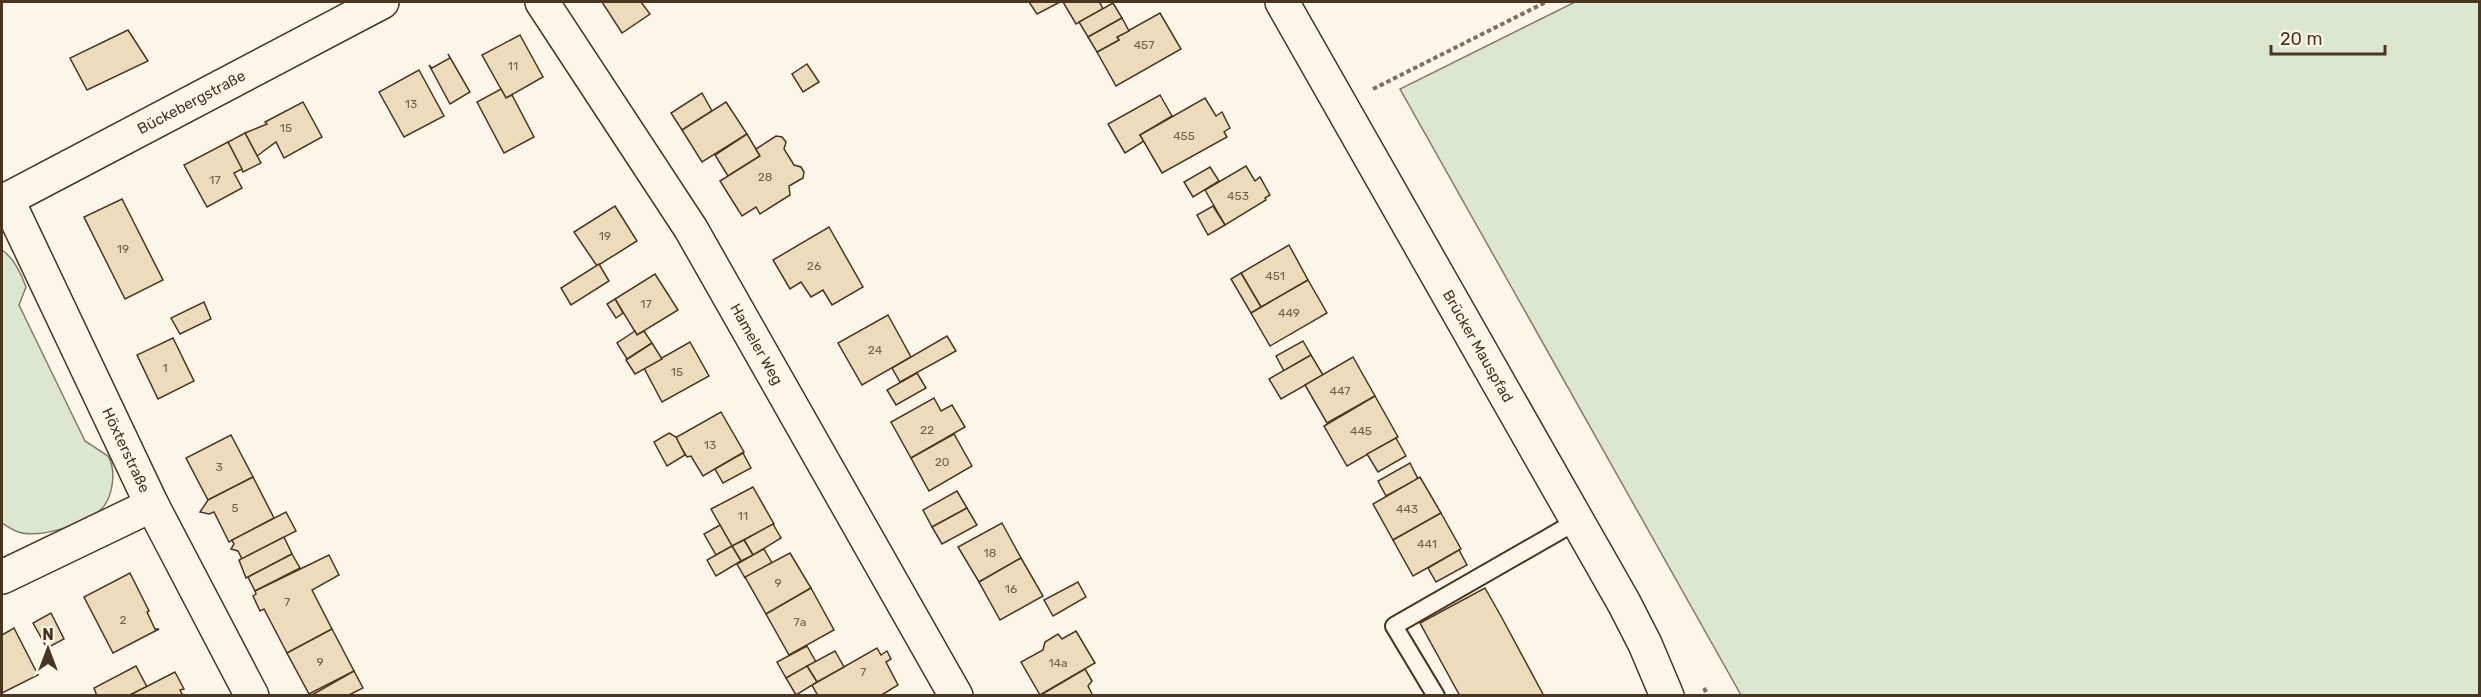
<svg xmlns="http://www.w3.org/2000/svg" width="2481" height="697" font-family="Rubik,sans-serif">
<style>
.green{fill:#dce7d0;stroke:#887966;stroke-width:1.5}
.building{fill:#ecdcbc;stroke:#4a3520;stroke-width:1.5}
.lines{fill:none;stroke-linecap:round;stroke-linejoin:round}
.lane-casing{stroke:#4a3520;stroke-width:20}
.street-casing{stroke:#4a3520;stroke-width:36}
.secondary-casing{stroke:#4a3520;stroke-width:36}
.path{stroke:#7f6f5c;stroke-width:4;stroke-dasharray:4.5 3;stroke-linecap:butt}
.lane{stroke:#fbf6e9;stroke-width:16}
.street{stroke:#fbf6e9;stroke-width:33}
.secondary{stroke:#fbf6e9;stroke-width:33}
.labels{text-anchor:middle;stroke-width:4.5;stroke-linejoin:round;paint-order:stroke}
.number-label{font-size:12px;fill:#725f47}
.street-label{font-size:15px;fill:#4a3520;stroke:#fbf6e9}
</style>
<rect width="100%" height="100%" fill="#fbf6e9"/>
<g class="green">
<polygon points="1575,2 2479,2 2479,695 1741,695 1400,89"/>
<path d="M2,250C14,258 21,273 26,287L19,305L85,441L108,456C117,471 113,501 98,512C80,525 44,537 22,533C15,532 8,527 2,523Z"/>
</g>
<g class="building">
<polygon points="602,2 641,2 650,14 622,33"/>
<polygon points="1029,2 1060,2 1037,14"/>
<polygon points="1063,2 1102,2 1100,3 1103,9 1076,24"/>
<polygon points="1113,3 1122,18 1088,37 1079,22"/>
<polygon points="1160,13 1181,49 1116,86 1097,52 1119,40 1117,37"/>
<polygon points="1122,18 1129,31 1117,37 1119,40 1097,52 1088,37"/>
<polygon points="128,30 148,61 87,90 70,58"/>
<polygon points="520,35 543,77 506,98 482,55"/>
<polygon points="448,54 470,92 450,104 429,65 432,68 450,58"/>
<polygon points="807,64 819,82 803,92 792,74"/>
<polygon points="419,70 444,116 404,137 379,92"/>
<polygon points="501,89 506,98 512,95 534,137 504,153 477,102"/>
<polygon points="702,93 712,111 682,130 671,113"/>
<polygon points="1160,95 1172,116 1140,135 1144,141 1125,153 1108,124"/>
<polygon points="1205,98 1216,116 1222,112 1230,128 1224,132 1227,137 1162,173 1140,135"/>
<polygon points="303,102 322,137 284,158 276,142 257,156 245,133 267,124 265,122"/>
<polygon points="726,102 747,134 702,162 682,130"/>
<polygon points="245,133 261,163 243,172 228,142"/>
<polygon points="747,134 760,156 728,176 715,155"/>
<polygon points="776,136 782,137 786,142 784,149 794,165 801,167 804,172 803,178 789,186 790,195 760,214 756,207 742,216 720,181 760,156 756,149"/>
<polygon points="228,142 242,169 234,173 242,188 207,207 184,165"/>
<polygon points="1246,166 1255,181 1260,177 1270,195 1265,198 1266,200 1225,225 1205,190"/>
<polygon points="1210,167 1219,181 1193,197 1184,182"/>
<polygon points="122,199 163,280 125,299 84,217"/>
<polygon points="615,206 637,241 597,266 574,232"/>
<polygon points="1213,206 1225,225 1208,235 1197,215"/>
<polygon points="829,227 863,287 832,305 823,290 811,297 801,282 790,289 773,260"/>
<polygon points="1289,245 1308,280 1261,307 1241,273"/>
<polygon points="599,264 609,281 571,305 561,288"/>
<polygon points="1241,273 1261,307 1251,313 1231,279"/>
<polygon points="655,274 678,310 637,335 615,299"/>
<polygon points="1308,280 1327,313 1270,346 1251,313"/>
<polygon points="615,299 623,313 616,318 607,304"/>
<polygon points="204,302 211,319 180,334 171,318"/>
<polygon points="888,315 911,357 862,385 838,343"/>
<polygon points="635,331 637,335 644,331 652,343 627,359 617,343"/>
<polygon points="947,336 956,351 900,382 892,368"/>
<polygon points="173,338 194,381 158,399 137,355"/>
<polygon points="1303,341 1311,355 1284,371 1276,356"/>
<polygon points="690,342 709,376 662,402 644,368"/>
<polygon points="652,343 662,359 635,374 626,360"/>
<polygon points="1311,355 1323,375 1281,399 1269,379"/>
<polygon points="1353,357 1375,396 1327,423 1305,385"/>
<polygon points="917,373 926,388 896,405 887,390"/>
<polygon points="1375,396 1398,437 1347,466 1324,426"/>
<polygon points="934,398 941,411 952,405 965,427 911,458 891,422"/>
<polygon points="721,412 744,452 703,476 691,456 687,457 675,438"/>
<polygon points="669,433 676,437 685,455 667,466 654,442"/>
<polygon points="954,434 972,466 929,491 911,458"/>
<polygon points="231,435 253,477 208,500 186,458"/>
<polygon points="1396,438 1406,456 1378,472 1367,454"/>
<polygon points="743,453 751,468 723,483 715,469"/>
<polygon points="1410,463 1418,479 1386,496 1378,481"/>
<polygon points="253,477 274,518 229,542 214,512 209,514 200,512 208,500"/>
<polygon points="1420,477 1441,513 1393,540 1373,504"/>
<polygon points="753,487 774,524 732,546 711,509"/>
<polygon points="957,491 967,508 932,527 923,510"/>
<polygon points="967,508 977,525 942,544 932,527"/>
<polygon points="286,512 296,531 242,559 238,551 231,549 234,544 232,540"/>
<polygon points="1441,513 1461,549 1413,576 1393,540"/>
<polygon points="1002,523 1021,558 979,582 958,547"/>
<polygon points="773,524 781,538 753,555 744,540"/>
<polygon points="720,525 732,546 716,555 704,534"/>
<polygon points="284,537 292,554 246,578 239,560"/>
<polygon points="744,540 753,555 741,561 732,546"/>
<polygon points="732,546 741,561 716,576 707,560"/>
<polygon points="764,549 772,563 745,578 737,564"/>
<polygon points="1459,550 1467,565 1436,582 1428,568"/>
<polygon points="790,553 811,588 766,614 745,577"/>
<polygon points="292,554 300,568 255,591 248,577"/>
<polygon points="329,555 339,575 312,590 332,629 287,653 264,609 260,611 253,596 256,594 255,591"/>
<polygon points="1021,558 1043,596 1000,620 979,582"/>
<polygon points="130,573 149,611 147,612 155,629 159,629 113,653 84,597"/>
<polygon points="1078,582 1086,597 1053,616 1044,600"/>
<polygon points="811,588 834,630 789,655 766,614"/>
<polygon points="1485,588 1502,618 1544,696 1460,696 1420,623"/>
<polygon points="51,613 64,639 47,648 33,623"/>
<polygon points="14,628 38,675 2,693 2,635"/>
<polygon points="332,629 354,671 309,694 287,653"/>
<polygon points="1076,631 1095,663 1040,695 1021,662 1043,650 1045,642 1058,634 1062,639"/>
<polygon points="807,646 816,662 786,678 777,662"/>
<polygon points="877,648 881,655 887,651 891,659 886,662 898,685 880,696 818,696 812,685"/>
<polygon points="835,651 844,667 817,682 807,666"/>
<polygon points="136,666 147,687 128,696 97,696 94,688"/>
<polygon points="807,666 817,682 796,695 786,678"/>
<polygon points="1085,669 1092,681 1088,686 1093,696 1039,696"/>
<polygon points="354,671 363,688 347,696 310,696"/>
<polygon points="175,672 184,689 180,690 183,696 128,696"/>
</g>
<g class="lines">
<defs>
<polyline id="lane" points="1436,696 1394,626 1577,521"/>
<g id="street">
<path id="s1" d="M542,2L691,229L956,696"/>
<path id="s2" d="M7,199L152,505L252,696"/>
<path id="s3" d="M2,202L382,2"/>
<polyline points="2,577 152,505"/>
</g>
<g id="secondary">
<path id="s4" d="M1282,2L1624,603L1645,644L1667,696"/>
</g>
</defs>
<use href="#lane" class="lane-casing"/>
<use href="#street" class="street-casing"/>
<use href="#secondary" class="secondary-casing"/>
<g class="path">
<polyline points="1373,89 1546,2"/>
<polyline points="1704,688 1708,696"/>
</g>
<use href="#lane" class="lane"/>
<use href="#street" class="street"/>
<use href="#secondary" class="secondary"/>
</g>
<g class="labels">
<g class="number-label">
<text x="1144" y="49">457</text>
<text x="513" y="70">11</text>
<text x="411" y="108">13</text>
<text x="286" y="132">15</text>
<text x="1184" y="140">455</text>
<text x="765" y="181">28</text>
<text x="215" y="184">17</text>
<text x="1238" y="200">453</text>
<text x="605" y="240">19</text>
<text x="123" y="253">19</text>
<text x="814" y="270">26</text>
<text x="1275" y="280">451</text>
<text x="646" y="308">17</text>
<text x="1289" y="317">449</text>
<text x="875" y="354">24</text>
<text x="165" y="372">1</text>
<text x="677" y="376">15</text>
<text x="1340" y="395">447</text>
<text x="927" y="434">22</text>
<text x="1361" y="435">445</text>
<text x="710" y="449">13</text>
<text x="942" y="466">20</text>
<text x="219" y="471">3</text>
<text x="235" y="512">5</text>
<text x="1407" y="513">443</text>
<text x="743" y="520">11</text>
<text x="1427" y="548">441</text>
<text x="990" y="557">18</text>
<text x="778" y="587">9</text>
<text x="1011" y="593">16</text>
<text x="287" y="606">7</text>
<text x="123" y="624">2</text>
<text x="800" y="626">7a</text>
<text x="320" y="666">9</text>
<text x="1058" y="667">14a</text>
<text x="863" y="676">7</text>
</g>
<g class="street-label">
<text dy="5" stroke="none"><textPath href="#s3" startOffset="214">Bückebergstraße</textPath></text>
<text dy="5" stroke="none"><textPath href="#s1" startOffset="404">Hameler Weg</textPath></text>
<text dy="5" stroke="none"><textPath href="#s4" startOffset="396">Brücker Mauspfad</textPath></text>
<text dy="5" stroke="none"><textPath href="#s2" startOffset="278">Höxterstraße</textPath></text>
</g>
</g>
<rect width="2481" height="697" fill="none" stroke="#4a3520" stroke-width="6"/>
<g transform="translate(48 649)" stroke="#fbf6e9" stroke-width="4.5" paint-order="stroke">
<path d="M0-4.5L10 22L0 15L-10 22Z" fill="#4a3520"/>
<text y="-9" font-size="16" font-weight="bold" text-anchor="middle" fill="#4a3520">N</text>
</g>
<path d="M2271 45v9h114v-9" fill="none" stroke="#4a3520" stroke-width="3"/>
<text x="2280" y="45" font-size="18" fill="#4a3520" stroke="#fbf6e9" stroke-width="4.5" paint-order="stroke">20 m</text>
</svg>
